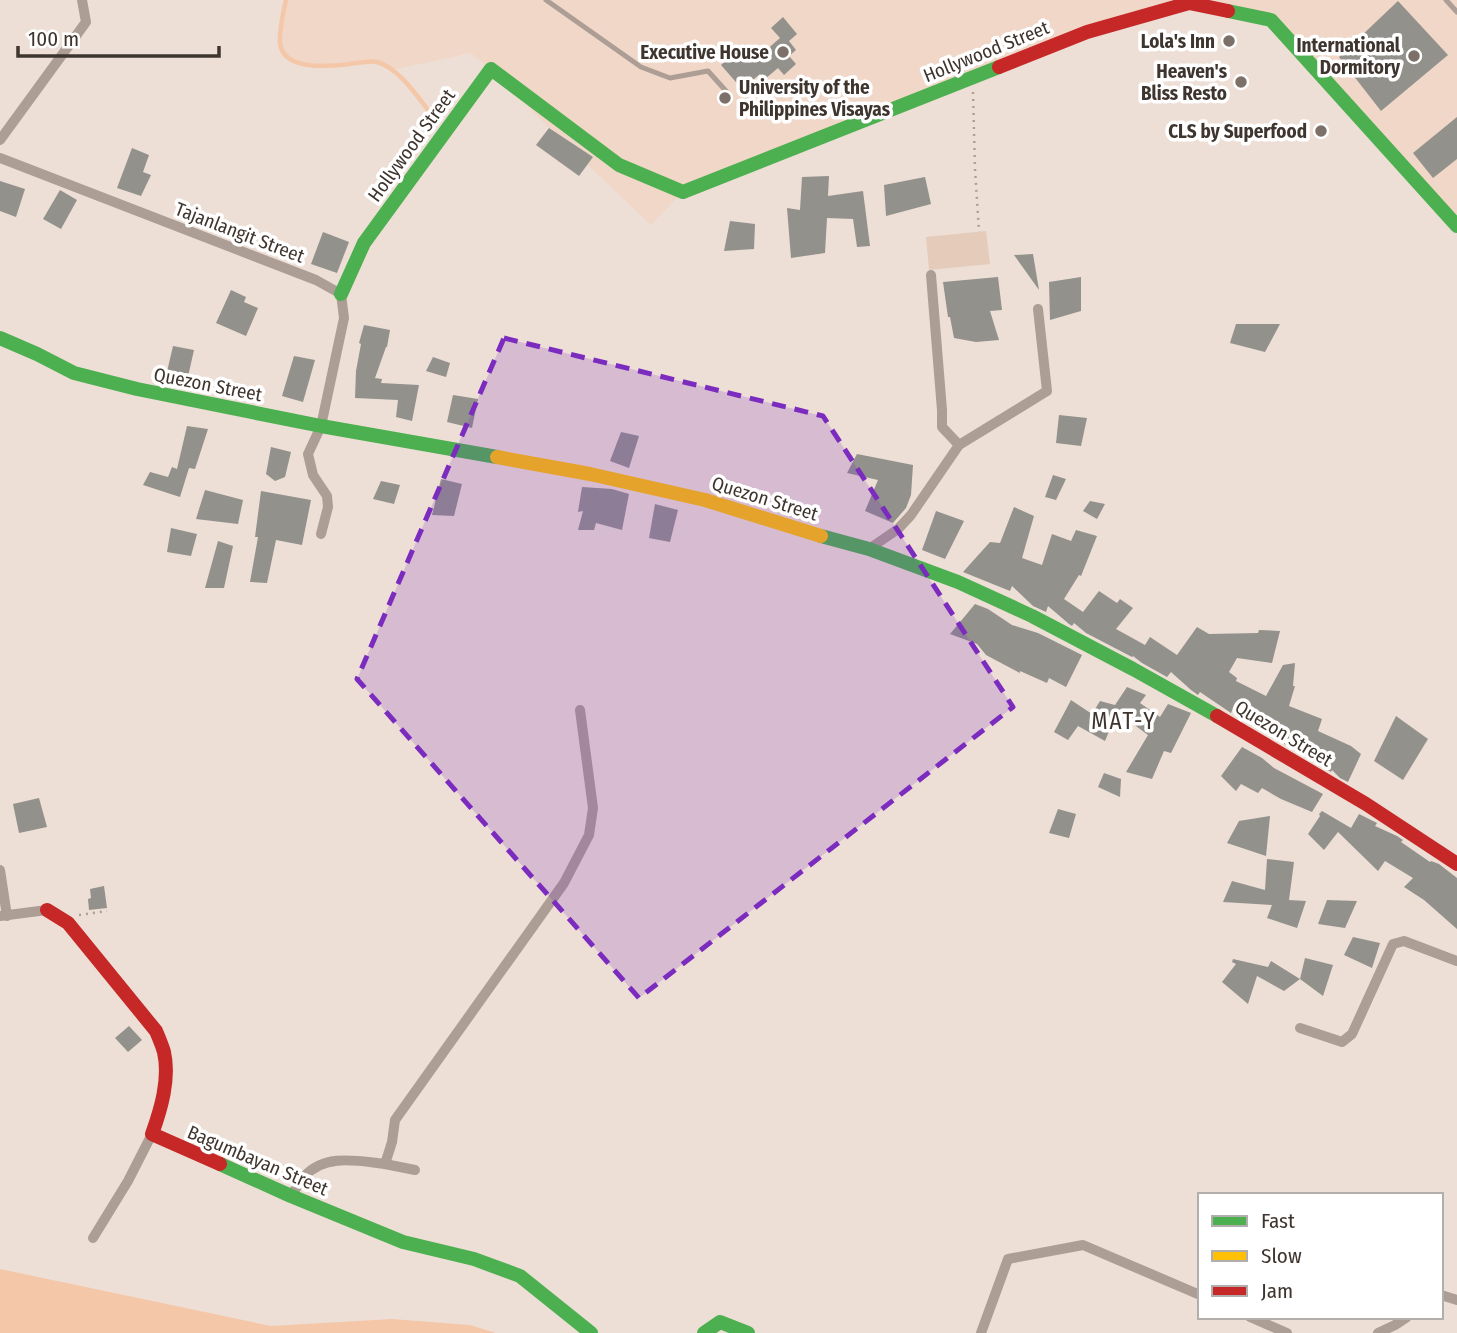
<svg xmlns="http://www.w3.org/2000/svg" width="1457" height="1333" font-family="'Fira Sans Condensed',sans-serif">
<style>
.built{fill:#f0d7c8}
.green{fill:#e5cbb9}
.water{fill:#f5c7a9}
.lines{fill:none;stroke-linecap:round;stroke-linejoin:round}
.stream{stroke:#f5c7a9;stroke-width:4.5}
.building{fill:#92918c}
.path{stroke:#aca098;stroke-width:2.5;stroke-dasharray:2 5;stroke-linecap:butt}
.lane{stroke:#ac9e95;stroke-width:5}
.street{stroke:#ac9e95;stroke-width:10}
.fast{stroke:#4caf50;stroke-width:14}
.slow{stroke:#ffc107;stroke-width:14}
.jam{stroke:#c62828;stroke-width:14}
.marked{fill:#7b2cbf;fill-opacity:0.2;stroke:#7b2cbf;stroke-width:5;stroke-dasharray:14 9;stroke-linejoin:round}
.poi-dot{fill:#7c7069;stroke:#fff;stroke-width:2.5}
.labels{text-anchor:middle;stroke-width:7;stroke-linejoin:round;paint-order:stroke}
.poi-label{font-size:19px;font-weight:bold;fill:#3f352f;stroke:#fff;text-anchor:end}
.street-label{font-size:19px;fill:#3f352f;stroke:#fff}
.quarter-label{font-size:23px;letter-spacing:2px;fill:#3f352f;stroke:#fff}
</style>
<rect width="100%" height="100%" fill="#eddfd6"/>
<polygon class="built" points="286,0 1457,0 1457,220 1271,17 1189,3 1087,27 683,192 651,225 549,128 491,69 471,53 392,70 376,62 311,67 290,59 284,54 280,45"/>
<polygon class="green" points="986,231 990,264 929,270 926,237"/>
<polygon class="water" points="0,1269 271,1326 392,1319 470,1325 496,1333 0,1333"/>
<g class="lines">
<path class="stream" d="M286,0C283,14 279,29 280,43C283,72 331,66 350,64C358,63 370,60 377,62C397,67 416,94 428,110"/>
</g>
<g class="building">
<polygon points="1398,1 1448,55 1381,111 1339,57"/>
<polygon points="783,17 797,34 789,41 796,50 789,56 796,64 784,75 778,68 765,79 760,74 742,89 721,65 745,44 757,58 780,38 771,28"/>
<polygon points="1457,117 1457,159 1433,178 1413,153"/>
<polygon points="549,128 593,157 579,176 536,145"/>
<polygon points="132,148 149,155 143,172 151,175 141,196 117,188"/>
<polygon points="829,176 828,196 863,191 870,246 857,247 853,219 827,218 825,253 791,258 787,208 800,210 802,177"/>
<polygon points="925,177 931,204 886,216 884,185"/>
<polygon points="0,181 25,189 16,217 0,211"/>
<polygon points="60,190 77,200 61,229 43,219"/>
<polygon points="730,221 755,224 754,249 724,251"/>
<polygon points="323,232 349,242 337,273 311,264"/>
<polygon points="1033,254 1039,290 1014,255"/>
<polygon points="998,277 1002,310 990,311 999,340 976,342 954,338 950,317 948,317 943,282"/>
<polygon points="1081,277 1081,311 1050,320 1049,282"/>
<polygon points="231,290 246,297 244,302 258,308 246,336 216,323"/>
<polygon points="1236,324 1280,324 1265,352 1230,343"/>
<polygon points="364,325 390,330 387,347 386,347 375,378 382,379 381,383 419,385 412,421 396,417 398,400 355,398 356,371 361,344 359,343"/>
<polygon points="173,346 194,350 187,381 166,376"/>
<polygon points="294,356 315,360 303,402 282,396"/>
<polygon points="433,357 450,363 446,377 426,371"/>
<polygon points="453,395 478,399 472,428 447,422"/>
<polygon points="1059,415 1087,418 1081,446 1056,443"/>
<polygon points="187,426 208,429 195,469 189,468 180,497 143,485 150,472 168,477 172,467 177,469"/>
<polygon points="621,432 639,436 629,468 610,461"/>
<polygon points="271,447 291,452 285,477 275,481 266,474"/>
<polygon points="857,454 913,465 911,495 906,508 893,523 865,511 878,480 847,473"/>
<polygon points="1053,475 1066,479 1056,500 1045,497"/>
<polygon points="441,479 462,484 454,516 432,515"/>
<polygon points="381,481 400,485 394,504 373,499"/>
<polygon points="582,487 612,489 629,494 622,530 596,523 594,530 578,530 583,511 578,512"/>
<polygon points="205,490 243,500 238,524 196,519"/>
<polygon points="261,491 311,500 302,545 276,540 267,583 250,582 258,537 255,537"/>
<polygon points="1090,501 1105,504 1097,519 1083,511"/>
<polygon points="655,504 678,510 670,542 649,538"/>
<polygon points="1014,507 1034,516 1022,558 1042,565 1052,534 1071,541 1076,530 1097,536 1081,576 1079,575 1064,599 1083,612 1099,591 1117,603 1120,599 1133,608 1116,629 1145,645 1150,637 1177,655 1197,627 1209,634 1258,633 1259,630 1280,631 1272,663 1237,658 1229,672 1237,678 1236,681 1266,696 1283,665 1295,663 1293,686 1295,686 1289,706 1322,719 1318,731 1351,746 1361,754 1348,782 1340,778 1332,770 1331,772 1311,760 1294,743 1291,749 1267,730 1249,712 1246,717 1233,708 1231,713 1200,692 1198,695 1191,690 1171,672 1167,677 1142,663 1133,656 1132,657 1086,633 1074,623 1072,626 1069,624 1048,606 1046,612 1033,606 1012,586 1010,591 963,572 990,542 1000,543"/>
<polygon points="936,511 964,521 945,559 922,550"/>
<polygon points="171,528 197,534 191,556 167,552"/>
<polygon points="218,541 233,546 224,588 205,588"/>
<polygon points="975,604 988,609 1012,625 1038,633 1082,655 1066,687 1049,678 1047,683 1020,671 1020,673 986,655 977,644 950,634"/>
<polygon points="1127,687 1146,695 1140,703 1160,717 1168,704 1191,713 1171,753 1164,751 1152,779 1126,772 1148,735 1117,712 1105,741 1078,726 1068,740 1054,732 1071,700 1092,714 1100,701 1115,705"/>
<polygon points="1396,716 1428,739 1403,780 1374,761"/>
<polygon points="1242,747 1262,758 1274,768 1323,794 1312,812 1281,799 1262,788 1258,793 1241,784 1236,791 1221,776"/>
<polygon points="1104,773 1121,779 1120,797 1098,787"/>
<polygon points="39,798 47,827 19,833 13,804"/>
<polygon points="1058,809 1076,814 1069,838 1049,833"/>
<polygon points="1322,811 1351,828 1359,814 1377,823 1375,826 1397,836 1403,840 1401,842 1430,862 1431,861 1439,864 1457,878 1457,929 1424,900 1404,887 1413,878 1385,861 1378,871 1338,832 1324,850 1308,834 1320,816 1319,814"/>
<polygon points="1270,816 1266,856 1227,843 1239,821"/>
<polygon points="1267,859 1294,862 1289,900 1306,901 1297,928 1267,918 1272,905 1223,902 1232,881 1265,890"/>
<polygon points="104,886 107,908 89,910 88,899 91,898 90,889"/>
<polygon points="1327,900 1357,901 1345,928 1318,924"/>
<polygon points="1353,937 1380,943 1372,968 1344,955"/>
<polygon points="1305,958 1333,965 1323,996 1300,979"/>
<polygon points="1233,959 1268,967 1271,961 1300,979 1284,991 1257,976 1248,1004 1222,982 1236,964 1232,962"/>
<polygon points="129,1026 142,1040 128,1052 115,1038"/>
</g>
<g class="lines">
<g class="path">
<polyline points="973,92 975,169 979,232"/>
<polyline points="79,915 107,911"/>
</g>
<g class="lane">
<polyline points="546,0 641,67 670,78 708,71 726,91"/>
<polyline points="1446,0 1457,12"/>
</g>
<g class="street">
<polyline points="0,140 86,22 82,0"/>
<polyline points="0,158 316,280 341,294 344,318 321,426 308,454 313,475 327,496 328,507 321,534"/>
<polyline points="959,445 1047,391 1038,309"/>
<polyline points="869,549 898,529 911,515 959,445 942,427 942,410 931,275"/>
<polyline points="0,870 7,916"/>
<polyline points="0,916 47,910"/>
<polyline points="1300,1028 1342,1042 1352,1034 1393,944 1404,941 1457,961"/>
<polyline points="385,1164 415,1170"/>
<path d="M291,1196C295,1190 299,1183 304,1177C324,1153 358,1161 385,1164L392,1142L395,1120L564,883L589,835L593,808L580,710"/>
<polyline points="93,1238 128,1181 152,1134"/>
<polyline points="1441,1295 1457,1300"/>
<polyline points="1250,1317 1287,1333"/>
<polyline points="981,1333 1008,1259 1083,1245 1200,1295"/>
<polyline points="1378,1333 1395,1325 1407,1317"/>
</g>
<g class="fast">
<polyline points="1228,11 1271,20 1457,226"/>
<polyline points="341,294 364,243 491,69 619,165 683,192 999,67"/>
<polyline points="0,338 37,354 74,373 137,389 321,426 497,457"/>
<polyline points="821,536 869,549 958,582 1032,616 1133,669 1217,716"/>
<polyline points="220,1164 291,1196 403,1242 474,1259 520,1276 591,1333"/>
<polyline points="704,1333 720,1322 748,1333"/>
</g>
<polyline class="slow" points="497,457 590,474 705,500 821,536"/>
<g class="jam">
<polyline points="999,67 1087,32 1189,3 1228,11"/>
<polyline points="1217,716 1366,804 1457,864"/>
<path d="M47,910L68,923L156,1031C159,1038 162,1045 164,1052C170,1079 161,1109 152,1134L220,1164"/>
</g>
</g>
<path class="marked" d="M504,338L823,416L1013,707L639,998L357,679Z"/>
<g class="poi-dot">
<circle cx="1229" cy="41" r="7"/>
<circle cx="783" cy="52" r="7"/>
<circle cx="1414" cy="56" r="7"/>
<circle cx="1241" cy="82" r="7"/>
<circle cx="725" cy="98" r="7"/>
<circle cx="1321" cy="131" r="7"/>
</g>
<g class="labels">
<g class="poi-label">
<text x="1215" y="48">Lola's Inn</text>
<text x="1400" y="52">International<tspan x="1400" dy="22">Dormitory</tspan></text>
<text x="769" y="59">Executive House</text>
<text x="1227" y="78">Heaven's<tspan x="1227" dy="22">Bliss Resto</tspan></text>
<text x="739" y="94" text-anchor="start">University of the<tspan x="739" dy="22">Philippines Visayas</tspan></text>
<text x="1307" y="138">CLS by Superfood</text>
</g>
<g class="street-label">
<text transform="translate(986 51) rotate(-22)" y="7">Hollywood Street</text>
<text transform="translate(411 145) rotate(-54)" y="7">Hollywood Street</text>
<text transform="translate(240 232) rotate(21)" y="7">Tajanlangit Street</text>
<text transform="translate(208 384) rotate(11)" y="7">Quezon Street</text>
<text transform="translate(765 498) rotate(17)" y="7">Quezon Street</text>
<text transform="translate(1284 733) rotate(31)" y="7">Quezon Street</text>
<text transform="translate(258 1160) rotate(23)" y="7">Bagumbayan Street</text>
</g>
<g class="quarter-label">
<text x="1124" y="729">MAT-Y</text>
</g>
</g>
<rect x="1198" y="1193" width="245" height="126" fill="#ffffff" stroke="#b2aeac" stroke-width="2"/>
<rect x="1212" y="1216" width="35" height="10" fill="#4caf50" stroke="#b2aeac" stroke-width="2"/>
<text x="1261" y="1228" font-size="21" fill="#3f352f">Fast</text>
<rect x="1212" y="1251" width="35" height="10" fill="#ffc107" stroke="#b2aeac" stroke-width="2"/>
<text x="1261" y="1263" font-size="21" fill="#3f352f">Slow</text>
<rect x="1212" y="1286" width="35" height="10" fill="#c62828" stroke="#b2aeac" stroke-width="2"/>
<text x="1261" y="1298" font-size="21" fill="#3f352f">Jam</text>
<path d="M18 46v10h201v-10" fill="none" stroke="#3f352f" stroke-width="3.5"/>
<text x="28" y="46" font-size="21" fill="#3f352f" stroke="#ffffff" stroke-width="5" paint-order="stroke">100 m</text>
</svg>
